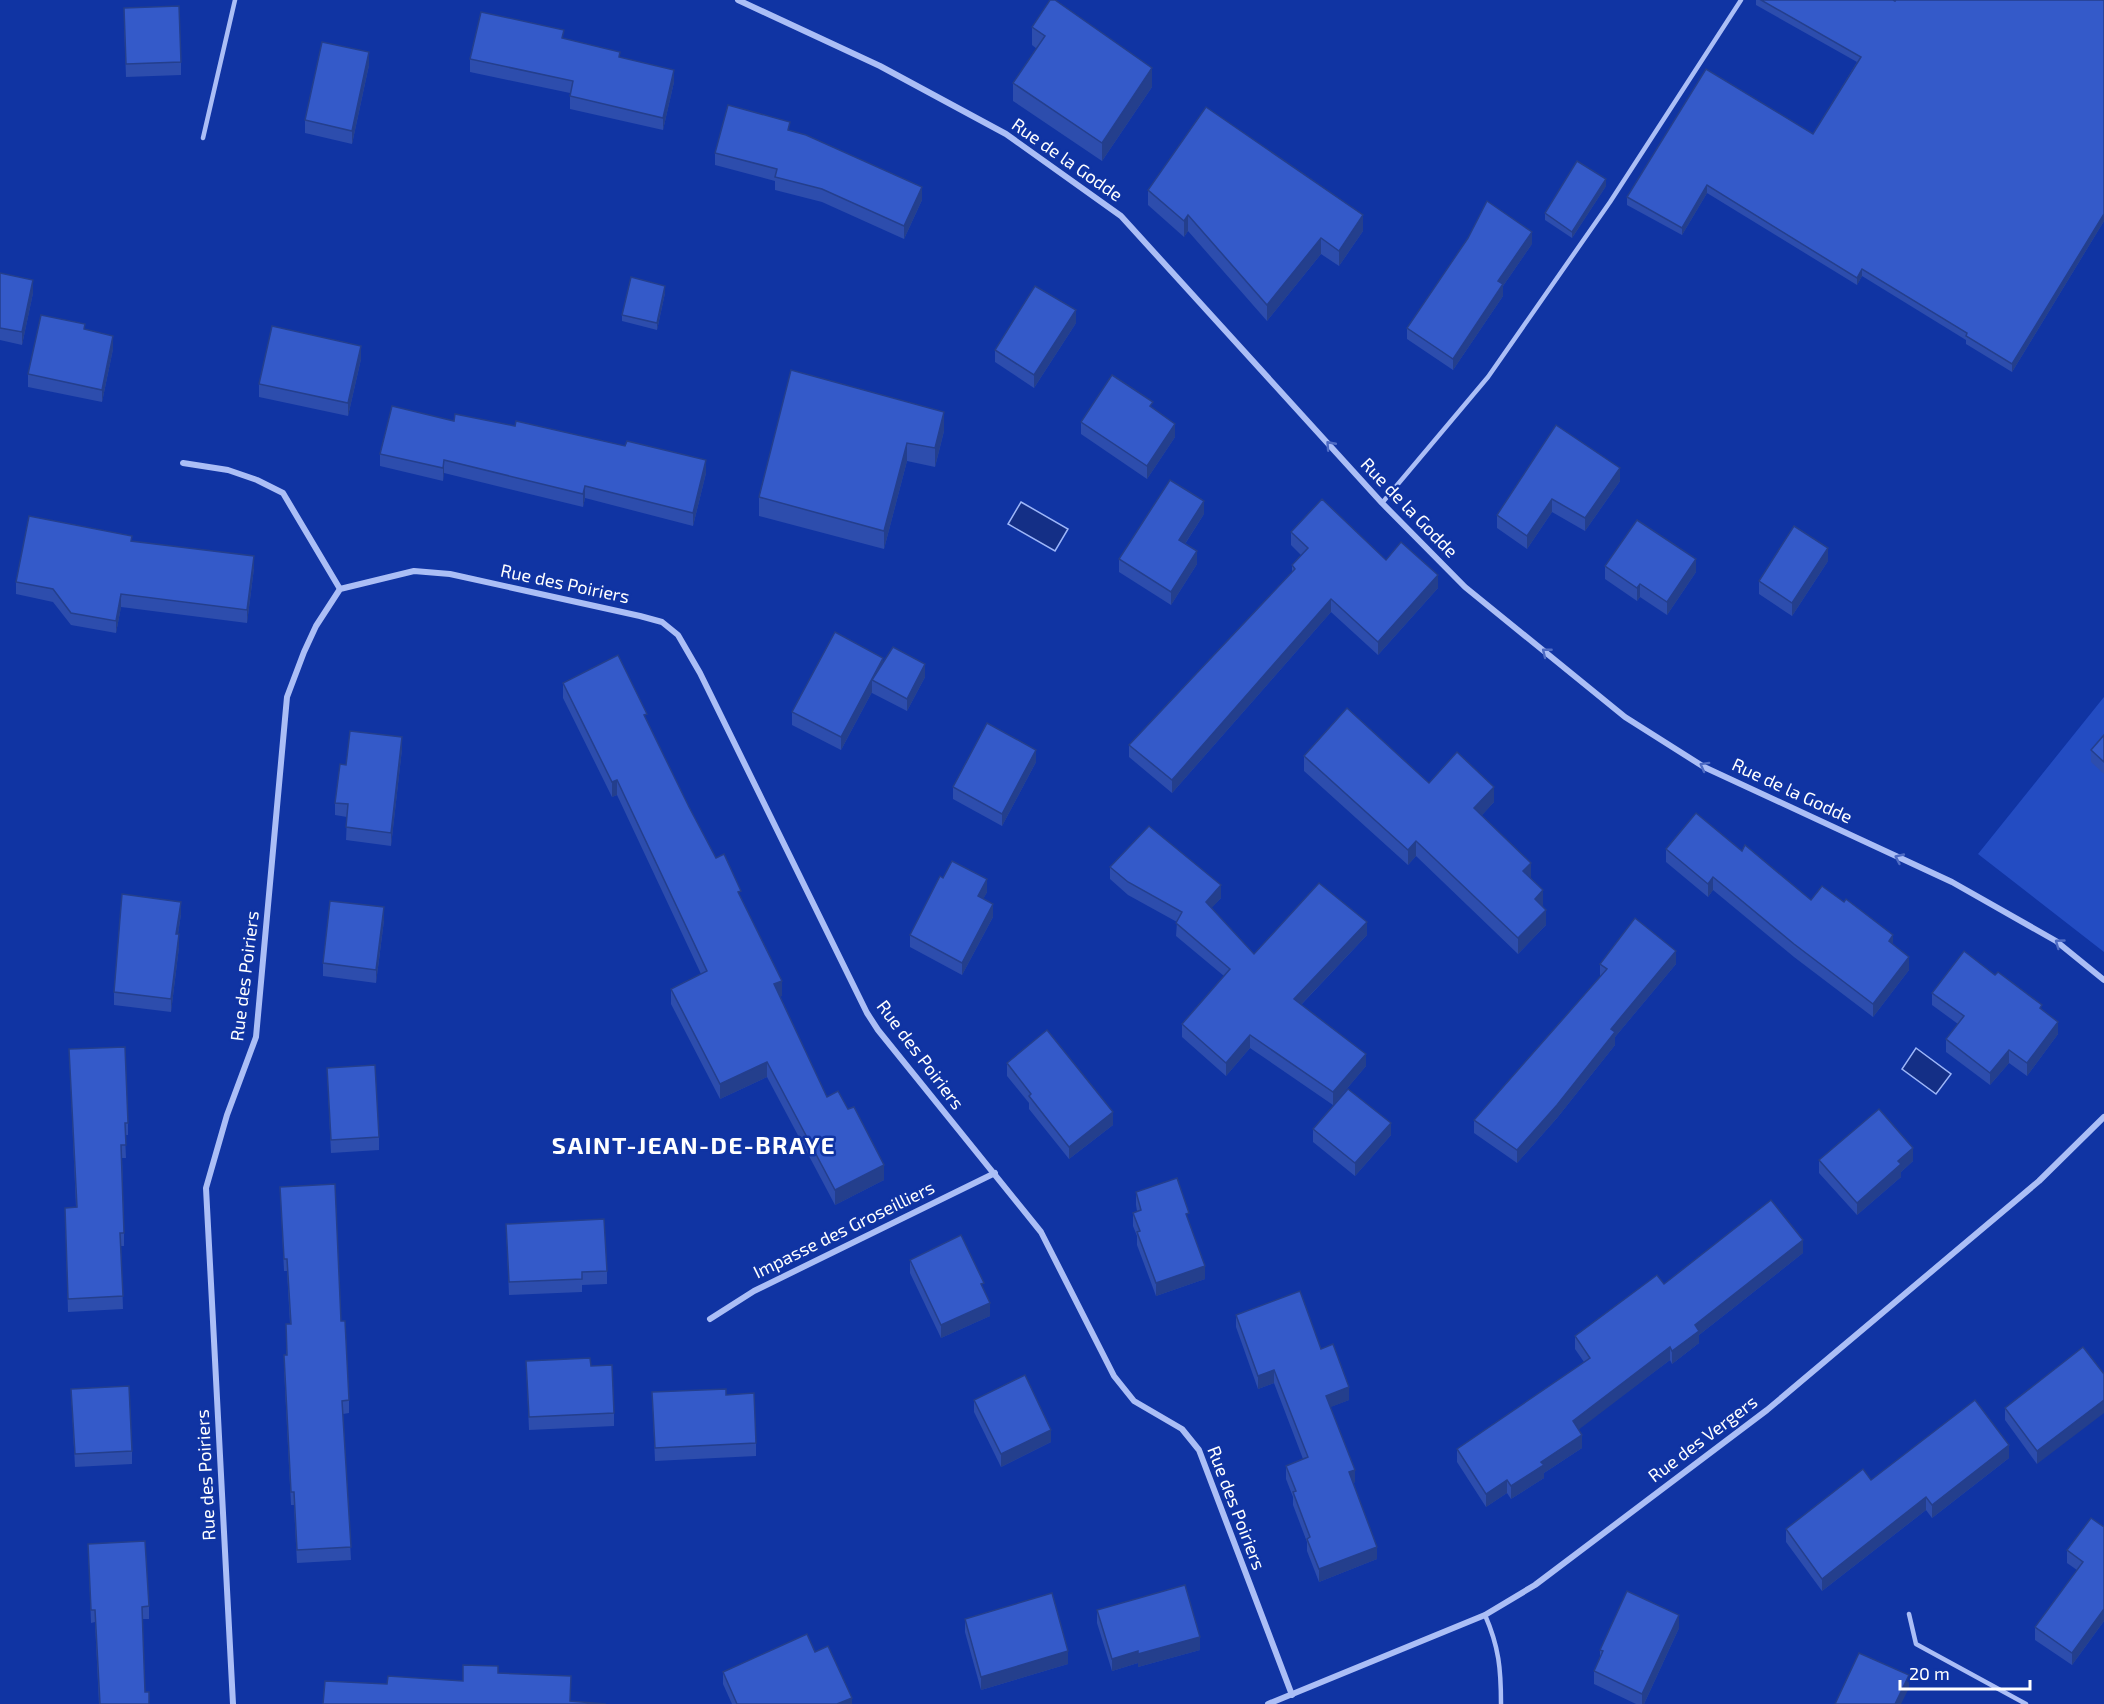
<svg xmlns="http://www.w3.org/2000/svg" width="2104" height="1704" font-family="'Exo 2',sans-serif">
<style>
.green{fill:#234cc2}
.water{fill:#142f86;stroke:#9db6f9;stroke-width:1.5}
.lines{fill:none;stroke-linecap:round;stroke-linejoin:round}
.service{stroke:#abbef6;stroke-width:4.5}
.minor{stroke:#abbef6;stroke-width:6}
.wall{fill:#2d4dad}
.shaded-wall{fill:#243f8d}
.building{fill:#345ac9;stroke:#243f8d;stroke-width:1.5}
.oneway{stroke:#4e6bc4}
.labels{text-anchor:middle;stroke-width:5;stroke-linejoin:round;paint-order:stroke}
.street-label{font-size:18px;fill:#fff;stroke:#1034a3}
.district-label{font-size:24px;font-weight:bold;letter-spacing:1.5px;fill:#fff;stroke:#1034a3}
</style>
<rect width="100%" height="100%" fill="#1034a3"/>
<polygon class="green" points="2104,697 2104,952 1978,854"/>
<g class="water">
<polygon points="1021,502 1068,529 1055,551 1008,524"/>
<polygon points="1916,1048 1951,1074 1936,1094 1902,1069"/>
</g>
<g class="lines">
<g class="service">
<polyline points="203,138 235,0"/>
<polyline points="1382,503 1488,377 1610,202 1741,0"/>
<polyline points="1909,1614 1916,1644 2026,1704"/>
<path d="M1485,1615C1499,1647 1501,1669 1501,1704"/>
</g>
<g class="minor">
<polyline points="738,0 880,66 1006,134 1121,216 1382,503 1465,587 1625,717 1704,767 1952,882 2056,941 2104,980"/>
<polyline points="183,463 228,470 257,480 283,493 340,589"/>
<polyline points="710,1319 754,1291 995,1173"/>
<polyline points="233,1704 206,1188 227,1115 256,1037 287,697 304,652 316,626 340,589 414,571 450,574 640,616 662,622 678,635 700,673 867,1013 878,1030 1041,1232 1114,1376 1134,1401 1182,1429 1199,1450 1292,1695"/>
<polyline points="1268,1704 1485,1615 1535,1585 1767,1410 2039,1181 2104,1117"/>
</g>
</g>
<g class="wall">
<polygon points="1756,0 1893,0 1895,1 2104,0 2104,221 2012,372 1966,344 1966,340 1862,276 1857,285 1707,193 1682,235 1627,205 1627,197 1813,134 1857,62 1756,5"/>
<polygon points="124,21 181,62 181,75 126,77"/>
<polygon points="1032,27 1152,87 1102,161 1013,101 1013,83 1037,49 1032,45"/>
<polygon points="564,39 620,57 674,82 663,130 570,109 570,93 470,72 470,59"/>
<polygon points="369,65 352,144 305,133 305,120"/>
<polygon points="790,131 922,200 904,239 822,202 775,190 775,181 715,165 715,153"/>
<polygon points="1606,186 1572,238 1545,220 1545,213"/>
<polygon points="1148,190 1363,231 1339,266 1321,254 1267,321 1188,231 1184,237 1148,205"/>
<polygon points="1532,244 1503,286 1503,296 1453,370 1407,339 1407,328"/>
<polygon points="0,273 33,293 22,345 0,340"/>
<polygon points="665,293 657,330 622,321 622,315"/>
<polygon points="1076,323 1034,388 995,362 995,350"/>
<polygon points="85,330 113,349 102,402 28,387 28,374"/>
<polygon points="361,359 348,416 259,397 259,384"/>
<polygon points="1153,409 1175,437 1147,479 1081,434 1081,422"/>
<polygon points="944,412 944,431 935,467 907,461 884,549 759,516 759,497"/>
<polygon points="454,421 706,473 693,526 585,498 583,507 444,473 443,481 380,466 380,454"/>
<polygon points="1556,425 1620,481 1585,531 1552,512 1527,549 1497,528 1497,515"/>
<polygon points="1204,514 1185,544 1197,564 1171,605 1119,572 1119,559"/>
<polygon points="1291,532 1386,560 1438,588 1378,655 1331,612 1172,793 1129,757 1129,745 1292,573 1292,565 1301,555 1291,545"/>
<polygon points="132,541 254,568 247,623 121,607 116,633 71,625 53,602 16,594 16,582"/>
<polygon points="1828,561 1792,616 1759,594 1759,581"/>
<polygon points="1605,566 1696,572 1667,615 1640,597 1637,601 1605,579"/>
<polygon points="883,662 925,677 907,711 872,693 872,692 841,750 792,725 792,712"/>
<polygon points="563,683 647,721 689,807 716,858 741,898 782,996 780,996 827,1097 884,1180 835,1205 767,1077 720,1099 671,1004 671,989 701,974 617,795 612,797 563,698"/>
<polygon points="2104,735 2104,774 2091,762 2091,750"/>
<polygon points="402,749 391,846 346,840 347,817 335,815 335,803 346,765"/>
<polygon points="1304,756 1429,783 1494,802 1481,816 1531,878 1543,906 1546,925 1518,954 1416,856 1408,865 1304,771"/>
<polygon points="1036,762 1002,826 953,799 953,787"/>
<polygon points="1666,849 1742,851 1811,900 1893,944 1909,970 1873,1017 1794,957 1713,890 1708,897 1666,862"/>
<polygon points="1110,867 1221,898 1211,908 1254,954 1367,935 1301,1005 1366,1066 1333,1105 1250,1048 1226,1076 1182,1037 1182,1024 1224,976 1176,936 1177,922 1128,895 1110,879"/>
<polygon points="943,878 987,892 983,899 993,917 962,975 910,947 910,935"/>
<polygon points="181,914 178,934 179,947 171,1012 114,1005 114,992"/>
<polygon points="384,920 376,983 323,976 323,963"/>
<polygon points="1600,964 1676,964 1615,1037 1615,1045 1557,1118 1517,1163 1474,1133 1474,1120 1600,977"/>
<polygon points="1932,993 2042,1010 2058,1034 2027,1076 2009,1063 1990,1085 1946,1052 1946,1039 1958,1024 1932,1005"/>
<polygon points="69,1049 128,1123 128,1135 125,1135 126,1158 122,1158 124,1233 124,1246 121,1246 123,1309 68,1312 65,1208 76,1207"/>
<polygon points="1007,1063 1113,1125 1069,1159 1029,1109 1029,1103 1007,1076"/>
<polygon points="327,1068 379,1137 379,1150 331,1153"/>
<polygon points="1313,1129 1391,1135 1355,1176 1313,1142"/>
<polygon points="1819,1160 1913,1161 1901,1172 1901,1177 1857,1215 1819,1173"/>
<polygon points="280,1187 341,1321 349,1400 349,1413 343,1414 351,1560 297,1563 294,1505 291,1505 284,1368 284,1355 286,1355 286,1324 290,1324 287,1271 284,1271"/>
<polygon points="1136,1192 1189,1222 1205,1279 1156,1296 1137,1245 1137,1236 1133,1226 1133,1213 1137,1211 1136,1205"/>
<polygon points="506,1224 607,1271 607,1284 582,1285 582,1292 509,1295"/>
<polygon points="1803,1253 1699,1335 1699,1343 1672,1364 1670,1360 1578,1429 1582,1448 1544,1473 1544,1478 1511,1499 1507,1493 1486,1507 1457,1462 1457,1449 1584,1362 1575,1349 1575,1336 1664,1284"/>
<polygon points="910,1260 990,1316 941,1338 910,1273"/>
<polygon points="1236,1315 1321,1349 1349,1400 1330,1407 1355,1482 1353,1483 1377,1559 1319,1582 1307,1551 1307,1542 1293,1505 1293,1497 1286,1479 1286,1466 1303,1459 1274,1383 1258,1389 1236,1327"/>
<polygon points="2083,1347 2037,1464 2005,1420 2005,1408"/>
<polygon points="526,1361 591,1366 614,1413 614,1426 529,1430"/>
<polygon points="71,1389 132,1451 132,1464 75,1467"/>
<polygon points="652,1392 726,1395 756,1443 756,1456 655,1461"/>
<polygon points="974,1400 1051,1442 1001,1467 974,1412"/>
<polygon points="2009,1458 1932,1518 1926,1510 1822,1591 1786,1542 1786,1529 1871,1480"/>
<polygon points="2104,1527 2104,1621 2072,1665 2035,1640 2035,1627 2077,1570 2067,1563 2067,1550"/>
<polygon points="88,1544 149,1606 149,1619 142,1619 145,1692 149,1704 99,1704 95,1622 91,1623"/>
<polygon points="1097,1610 1200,1650 1138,1667 1138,1663 1112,1671 1097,1623"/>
<polygon points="965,1619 1068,1664 981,1690 965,1632"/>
<polygon points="1679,1628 1644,1704 1636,1704 1594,1684 1594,1671 1600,1657 1600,1650"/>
<polygon points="815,1652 852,1704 732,1704 723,1684 723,1672"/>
</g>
<g class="shaded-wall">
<polygon points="369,52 369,65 352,144 352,131"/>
<polygon points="1152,68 1152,87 1102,161 1102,143"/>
<polygon points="674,70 674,82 663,130 663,118"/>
<polygon points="1606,179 1606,186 1572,238 1572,232"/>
<polygon points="1707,185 1707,193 1682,235 1682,228"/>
<polygon points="922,187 922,200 904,239 904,226"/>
<polygon points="2104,214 2104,221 2012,372 2012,364"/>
<polygon points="1188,215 1188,231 1184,237 1184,221"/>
<polygon points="1363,215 1363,231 1339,266 1339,251"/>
<polygon points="1532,232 1532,244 1503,286 1503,296 1453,370 1453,359 1498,281"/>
<polygon points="1321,238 1321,254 1267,321 1267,305"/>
<polygon points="1862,269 1862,276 1857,285 1857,278"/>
<polygon points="33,280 33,293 22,345 22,332"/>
<polygon points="665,286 665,293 657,330 657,323"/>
<polygon points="1076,310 1076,323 1034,388 1034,375"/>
<polygon points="113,336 113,349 102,402 102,390"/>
<polygon points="361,346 361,359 348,416 348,403"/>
<polygon points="944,412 944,431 935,467 935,448"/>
<polygon points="1175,424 1175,437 1147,479 1147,466"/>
<polygon points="907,443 907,461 884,549 884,531"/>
<polygon points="444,460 444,473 443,481 443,468"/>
<polygon points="706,460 706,473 693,526 693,513"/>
<polygon points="1620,468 1620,481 1585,531 1585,518"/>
<polygon points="585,486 585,498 583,507 583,494"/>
<polygon points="1552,499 1552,512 1527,549 1527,536"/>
<polygon points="1204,501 1204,514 1179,553 1179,540"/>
<polygon points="1828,548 1828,561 1792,616 1792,603"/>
<polygon points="1197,551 1197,564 1171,605 1171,592"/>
<polygon points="254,556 254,568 247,623 247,610"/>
<polygon points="1696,559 1696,572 1667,615 1667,602"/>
<polygon points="1438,575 1438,588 1378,655 1378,642"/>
<polygon points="1640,584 1640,597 1637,601 1637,588"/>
<polygon points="121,594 121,607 116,633 116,621"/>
<polygon points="1331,599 1331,612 1172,793 1172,780"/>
<polygon points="883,658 883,671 872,680 872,692 841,750 841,737"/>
<polygon points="925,664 925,677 907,711 907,699"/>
<polygon points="402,737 402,749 391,846 391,833"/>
<polygon points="1036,750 1036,762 1002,826 1002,814"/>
<polygon points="617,780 617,795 612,797 612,782"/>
<polygon points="1494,787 1494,802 1474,824 1474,808"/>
<polygon points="1416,841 1416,856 1408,865 1408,850"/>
<polygon points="1531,863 1531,879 1523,871"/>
<polygon points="1713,877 1713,890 1708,897 1708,884"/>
<polygon points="987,879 987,892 978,909 978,896"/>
<polygon points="1221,885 1221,898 1206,914 1206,902"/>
<polygon points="1543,890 1543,906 1535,914 1535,899"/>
<polygon points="181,902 181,914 176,947 176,934"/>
<polygon points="993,904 993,917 962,975 962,963"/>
<polygon points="384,907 384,920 376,983 376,970"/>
<polygon points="1546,910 1546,925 1518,954 1518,938"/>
<polygon points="1367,922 1367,935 1294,1012 1294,999"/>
<polygon points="179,934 179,947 171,1012 171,999"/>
<polygon points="1893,935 1893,948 1889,941"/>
<polygon points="1676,951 1676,964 1615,1037 1615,1045 1557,1118 1517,1163 1517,1150 1611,1029"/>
<polygon points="1909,957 1909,970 1873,1017 1873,1004"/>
<polygon points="782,981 782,996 774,999 774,984"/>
<polygon points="2058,1022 2058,1034 2027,1076 2027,1063"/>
<polygon points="1250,1035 1250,1048 1226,1076 1226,1063"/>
<polygon points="2009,1050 2009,1063 1990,1085 1990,1073"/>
<polygon points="1366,1054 1366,1066 1333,1105 1333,1092"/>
<polygon points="767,1062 767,1077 720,1099 720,1084"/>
<polygon points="1113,1112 1113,1125 1069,1159 1069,1147"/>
<polygon points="1391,1123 1391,1135 1355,1176 1355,1163"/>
<polygon points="1913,1148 1913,1161 1901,1172 1901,1177 1857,1215 1857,1203 1898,1161"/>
<polygon points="884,1165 884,1180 835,1205 835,1190"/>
<polygon points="1803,1240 1803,1253 1699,1335 1699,1343 1672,1364 1672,1351 1695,1325"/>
<polygon points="1205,1266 1205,1279 1156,1296 1156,1283"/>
<polygon points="990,1303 990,1316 941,1338 941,1325"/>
<polygon points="1670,1347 1670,1360 1573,1434 1573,1421"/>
<polygon points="1274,1370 1274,1383 1258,1389 1258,1376"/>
<polygon points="1349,1387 1349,1400 1326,1409 1326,1396"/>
<polygon points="2104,1400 2104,1413 2037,1464 2037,1451"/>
<polygon points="1051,1430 1051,1442 1001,1467 1001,1454"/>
<polygon points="1582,1435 1582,1448 1544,1473 1544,1478 1511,1499 1511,1486 1541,1462"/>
<polygon points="2009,1445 2009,1458 1932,1518 1932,1505"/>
<polygon points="1355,1470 1355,1482 1349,1485 1349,1472"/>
<polygon points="1507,1480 1507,1493 1486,1507 1486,1494"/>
<polygon points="1926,1497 1926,1510 1822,1591 1822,1579"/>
<polygon points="1377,1547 1377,1559 1319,1582 1319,1569"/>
<polygon points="2104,1609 2104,1621 2072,1665 2072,1653"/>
<polygon points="1679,1615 1679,1628 1644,1704 1642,1704 1642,1694"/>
<polygon points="1200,1637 1200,1650 1138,1667 1138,1654"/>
<polygon points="1068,1651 1068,1664 981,1690 981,1677"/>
<polygon points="1138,1651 1138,1663 1112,1671 1112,1659"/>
<polygon points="1909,1675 1909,1688 1901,1704 1895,1704"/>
<polygon points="852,1698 852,1704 837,1704"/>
</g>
<g class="building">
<polygon points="1050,0 1055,0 1152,68 1102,143 1013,83 1045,36 1032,27"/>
<polygon points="1761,0 1893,0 1895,1 1896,0 2104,0 2104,214 2012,364 1966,336 1967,333 1862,269 1857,278 1707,185 1682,228 1627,197 1706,69 1813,134 1861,57"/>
<polygon points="179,6 181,62 126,64 124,8"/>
<polygon points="481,12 564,30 562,38 620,52 619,57 674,70 663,118 570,96 573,81 470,59"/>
<polygon points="322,42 369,52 352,131 305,120"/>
<polygon points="728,105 790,122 788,130 806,135 922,187 904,226 822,189 775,177 777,169 715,153"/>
<polygon points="1206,107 1363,215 1339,251 1321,238 1267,305 1188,215 1184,221 1148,190"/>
<polygon points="1577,161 1606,179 1572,232 1545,213"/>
<polygon points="1487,201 1532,232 1498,281 1503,284 1453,359 1407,328 1468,238"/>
<polygon points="0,273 33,280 22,332 0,328"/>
<polygon points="631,277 665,286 657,323 622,315"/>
<polygon points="1035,286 1076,310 1034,375 995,350"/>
<polygon points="41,315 85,324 84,329 113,336 102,390 28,374"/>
<polygon points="272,326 361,346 348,403 259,384"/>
<polygon points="791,370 944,412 935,448 907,443 884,531 759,497"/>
<polygon points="1112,375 1153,402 1150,406 1175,424 1147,466 1081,422"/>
<polygon points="392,406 454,421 455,414 515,426 516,421 625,446 627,441 706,460 693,513 585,486 583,494 444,460 443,468 380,454"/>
<polygon points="1556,425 1620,468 1585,518 1552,499 1527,536 1497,515"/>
<polygon points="1170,480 1204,501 1179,540 1197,551 1171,592 1119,559"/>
<polygon points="1322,499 1386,560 1401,542 1438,575 1378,642 1331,599 1172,780 1129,745 1295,569 1292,565 1308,548 1291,532"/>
<polygon points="29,516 132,536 131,541 254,556 247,610 121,594 116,621 71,613 53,589 16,582"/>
<polygon points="1637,520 1696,559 1667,602 1640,584 1637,588 1605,566"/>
<polygon points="1794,526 1828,548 1792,603 1759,581"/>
<polygon points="835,632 883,658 841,737 792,712"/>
<polygon points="893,647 925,664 907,699 872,680"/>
<polygon points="618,655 647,714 644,715 689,807 716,858 724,854 741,891 738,892 782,981 774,984 827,1097 838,1091 848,1109 854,1107 884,1165 835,1190 767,1062 720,1084 671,989 707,971 617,780 612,782 563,683"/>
<polygon points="1347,708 1429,783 1457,752 1494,787 1474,808 1531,863 1523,871 1543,890 1535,899 1546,910 1518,938 1416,841 1408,850 1304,756"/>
<polygon points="987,723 1036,750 1002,814 953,787"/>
<polygon points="350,731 402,737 391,833 346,827 348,804 335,803 340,764 346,765"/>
<polygon points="2104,735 2104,762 2091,750"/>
<polygon points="1696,813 1742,851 1745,845 1811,900 1822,886 1844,902 1846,899 1893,935 1889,941 1909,957 1873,1004 1794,944 1713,877 1708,884 1666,849"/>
<polygon points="1149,826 1221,885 1206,902 1254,954 1319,883 1367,922 1294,999 1366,1054 1333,1092 1250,1035 1226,1063 1182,1024 1230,969 1176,923 1182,912 1128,882 1110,867"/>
<polygon points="952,861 987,879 978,896 993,904 962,963 910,935 940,876 943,878"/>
<polygon points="122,894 181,902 176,934 179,934 171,999 114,992"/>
<polygon points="330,901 384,907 376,970 323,963"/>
<polygon points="1635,918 1676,951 1611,1029 1615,1032 1557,1105 1517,1150 1474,1120 1607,969 1600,964"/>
<polygon points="1964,951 1995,975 1998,972 2042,1005 2040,1008 2058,1022 2027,1063 2009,1050 1990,1073 1946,1039 1964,1016 1932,993"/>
<polygon points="1047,1030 1113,1112 1069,1147 1029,1096 1031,1094 1007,1063"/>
<polygon points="125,1047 128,1123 125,1123 126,1145 121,1145 124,1233 120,1233 123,1296 68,1299 65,1208 77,1207 69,1049"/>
<polygon points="375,1065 379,1137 331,1140 327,1068"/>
<polygon points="1348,1089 1391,1123 1355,1163 1313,1129"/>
<polygon points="1879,1109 1913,1148 1898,1161 1901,1164 1857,1203 1819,1160"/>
<polygon points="1177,1178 1189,1213 1186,1214 1205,1266 1156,1283 1137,1232 1140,1231 1133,1213 1141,1210 1136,1192"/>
<polygon points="335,1184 341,1321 345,1321 349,1400 342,1401 351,1547 297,1550 294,1492 291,1492 284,1355 287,1355 286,1324 291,1324 287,1259 284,1259 280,1187"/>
<polygon points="1771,1200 1803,1240 1695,1325 1699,1331 1672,1351 1670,1347 1573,1421 1582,1435 1541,1462 1544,1465 1511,1486 1507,1480 1486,1494 1457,1449 1590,1358 1575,1336 1657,1275 1664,1284"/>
<polygon points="604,1219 607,1271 582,1272 582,1279 509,1282 506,1224"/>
<polygon points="961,1235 984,1283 981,1284 990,1303 941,1325 910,1260"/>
<polygon points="1300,1291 1321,1349 1333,1344 1349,1387 1326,1396 1355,1470 1349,1472 1377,1547 1319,1569 1307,1539 1310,1537 1293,1492 1296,1491 1286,1466 1308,1457 1274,1370 1258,1376 1236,1315"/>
<polygon points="2083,1347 2104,1374 2104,1400 2037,1451 2005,1408"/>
<polygon points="590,1358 591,1366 612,1365 614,1413 529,1417 526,1361"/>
<polygon points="1025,1375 1051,1430 1001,1454 974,1400"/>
<polygon points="129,1386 132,1451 75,1454 71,1389"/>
<polygon points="726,1389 726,1395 754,1393 756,1443 655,1448 652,1392"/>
<polygon points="1975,1400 2009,1445 1932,1505 1926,1497 1822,1579 1786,1529 1863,1469 1871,1480"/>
<polygon points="2091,1518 2104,1527 2104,1609 2072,1653 2035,1627 2083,1562 2067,1550"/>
<polygon points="145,1541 149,1606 142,1607 145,1692 149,1692 149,1704 100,1704 95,1610 91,1610 88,1544"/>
<polygon points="1185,1585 1200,1637 1138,1654 1138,1651 1112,1659 1097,1610"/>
<polygon points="1627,1591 1679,1615 1642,1694 1594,1671 1603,1651 1600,1650"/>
<polygon points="1052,1593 1068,1651 981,1677 965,1619"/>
<polygon points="807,1634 815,1652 828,1646 852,1698 837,1704 737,1704 723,1672"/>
<polygon points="1859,1653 1909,1675 1895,1704 1835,1704"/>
<polygon points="463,1665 498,1666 498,1673 571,1676 570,1701 606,1704 323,1704 325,1681 387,1684 388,1676 463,1681"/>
</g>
<defs><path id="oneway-chevron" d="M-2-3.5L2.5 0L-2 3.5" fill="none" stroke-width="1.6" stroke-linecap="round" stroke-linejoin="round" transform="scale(1.5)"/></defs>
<g class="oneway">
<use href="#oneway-chevron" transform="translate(1330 445) rotate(-132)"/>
<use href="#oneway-chevron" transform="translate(1546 652) rotate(-141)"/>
<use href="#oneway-chevron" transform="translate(1704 766) rotate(-151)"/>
<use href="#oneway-chevron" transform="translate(1899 858) rotate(-155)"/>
<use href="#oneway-chevron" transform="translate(2059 943) rotate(-144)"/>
</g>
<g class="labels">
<g class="street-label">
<text transform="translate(1067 160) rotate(35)" y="6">Rue de la Godde</text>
<text transform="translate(1409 508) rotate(46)" y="6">Rue de la Godde</text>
<text transform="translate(565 584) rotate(12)" y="6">Rue des Poiriers</text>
<text transform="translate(1792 791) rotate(25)" y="6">Rue de la Godde</text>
<text transform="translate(245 976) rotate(-83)" y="6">Rue des Poiriers</text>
<text transform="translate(920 1055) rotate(53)" y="6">Rue des Poiriers</text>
<text transform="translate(844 1230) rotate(-26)" y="6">Impasse des Groseilliers</text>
<text transform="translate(1703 1439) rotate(-37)" y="6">Rue des Vergers</text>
<text transform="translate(206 1475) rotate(-93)" y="6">Rue des Poiriers</text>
<text transform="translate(1236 1508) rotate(69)" y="6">Rue des Poiriers</text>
</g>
<g class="district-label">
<text x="694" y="1154">SAINT-JEAN-DE-BRAYE</text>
</g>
</g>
<path d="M1900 1680v9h130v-9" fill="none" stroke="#ffffff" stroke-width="3"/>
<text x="1909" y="1680" font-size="18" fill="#ffffff" stroke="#1034a3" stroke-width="4.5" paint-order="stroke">20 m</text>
</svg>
